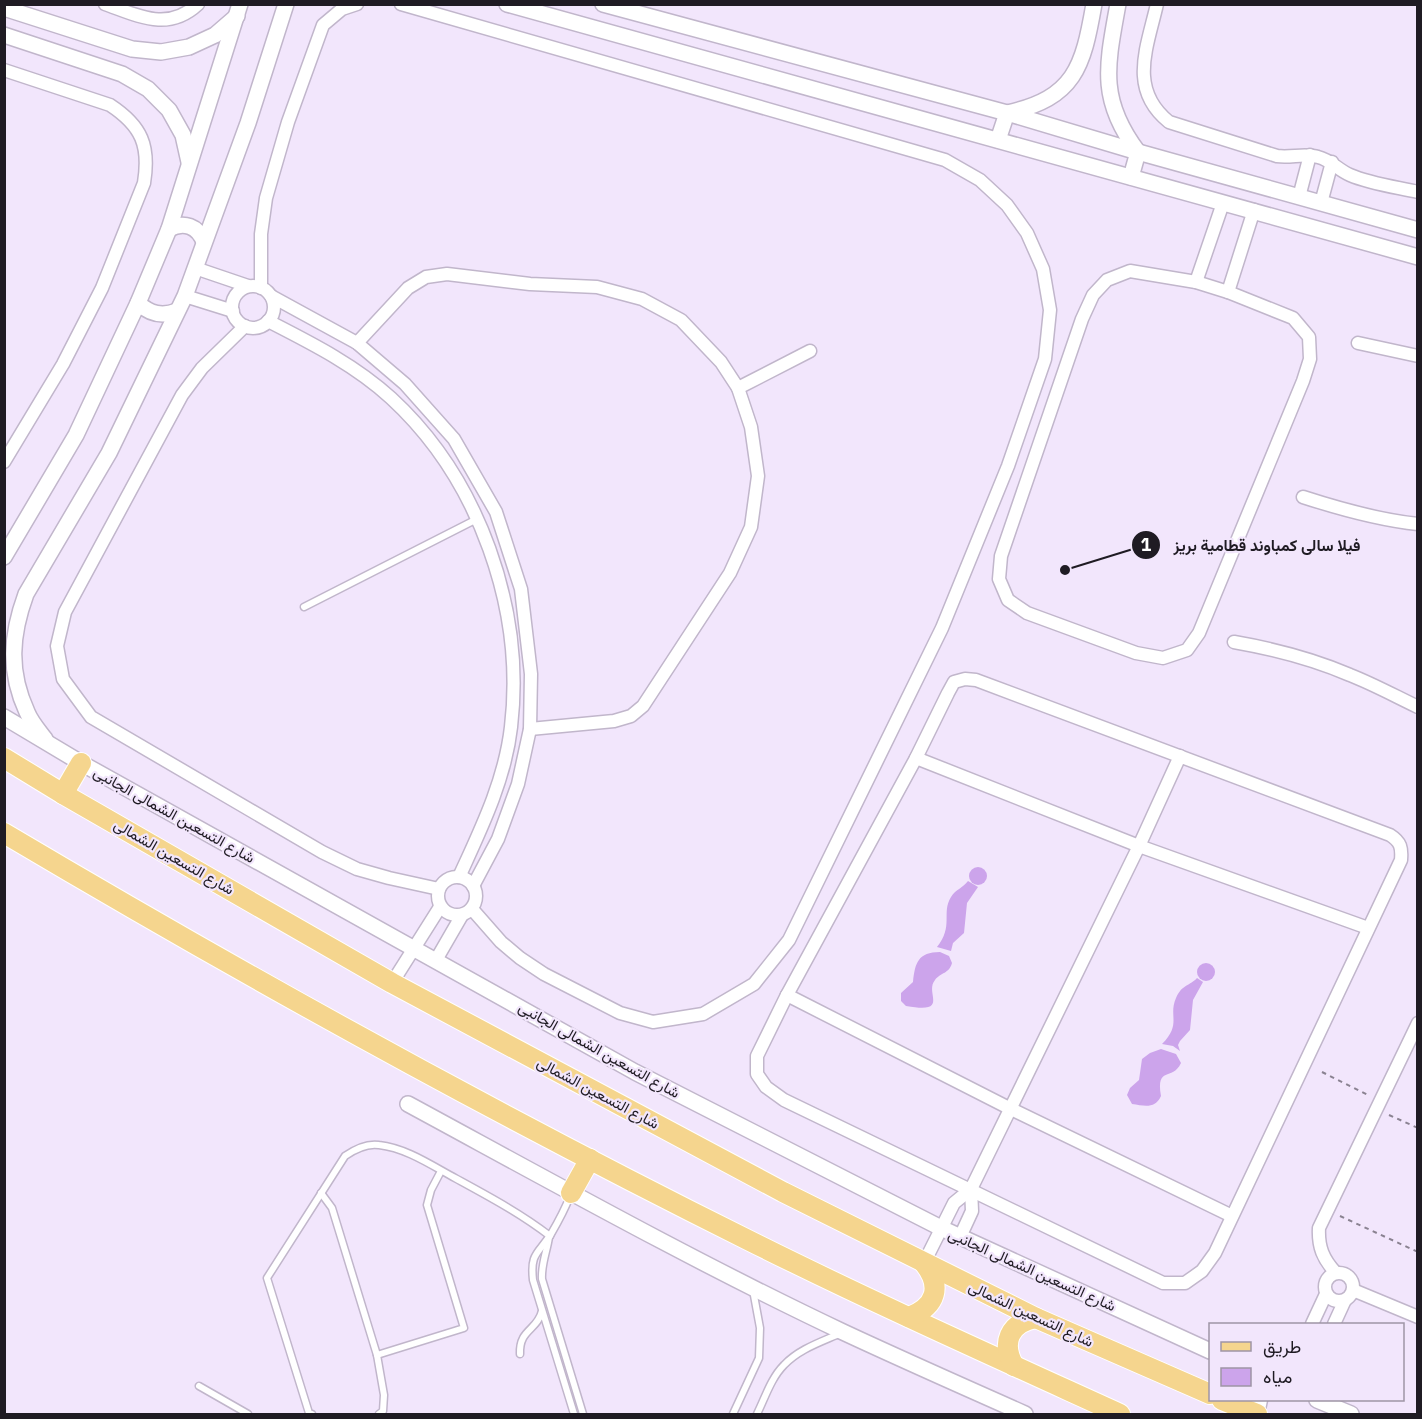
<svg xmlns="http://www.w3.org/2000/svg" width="1422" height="1419" font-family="'IBM Plex Sans',Vazirmatn,sans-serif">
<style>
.water{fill:#cca4eb}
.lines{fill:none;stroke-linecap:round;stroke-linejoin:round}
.service-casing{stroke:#c1b6cb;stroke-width:9}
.minor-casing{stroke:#c1b6cb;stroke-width:15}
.tertiary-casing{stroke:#c1b6cb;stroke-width:18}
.primary-casing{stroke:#fff;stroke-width:22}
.path{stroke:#8a8291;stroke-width:2;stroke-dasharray:4.5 4.5;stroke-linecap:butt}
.service{stroke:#fff;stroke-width:6}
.minor{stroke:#fff;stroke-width:12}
.tertiary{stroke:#fff;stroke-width:15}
.primary{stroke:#f5d58e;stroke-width:20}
.labels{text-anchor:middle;stroke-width:4.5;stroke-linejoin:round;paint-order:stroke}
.street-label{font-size:15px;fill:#1f1b23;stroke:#f2e6fc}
.leader{fill:none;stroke:#1f1b23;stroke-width:2}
.callout-dot{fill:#1f1b23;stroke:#f2e6fc;stroke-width:2}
.mark-label{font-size:18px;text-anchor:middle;font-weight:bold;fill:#fff}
.callout-label{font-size:16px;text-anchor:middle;font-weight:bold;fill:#1f1b23;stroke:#f2e6fc;stroke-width:4.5;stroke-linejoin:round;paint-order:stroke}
</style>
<rect width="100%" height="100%" fill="#f2e6fc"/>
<g class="water">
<circle cx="978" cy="876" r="9"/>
<path d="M968,881L978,887L967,903L964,933L953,943L951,951L937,947C954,926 941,913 951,897C956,889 963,888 968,881Z"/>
<path d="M940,952L949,956L952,963C949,974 941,972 935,980C924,993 951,1014 906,1006L901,1001V993L913,982C915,963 918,952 940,952Z"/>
<circle cx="1206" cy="972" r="9"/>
<path d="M1197,978L1203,982L1193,1000L1190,1030L1180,1041L1178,1045L1180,1051L1173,1046L1162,1044C1182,1024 1168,1016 1176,998C1182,984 1190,986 1197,978Z"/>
<path d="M1161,1049L1176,1054L1181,1063C1172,1082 1156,1065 1161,1096C1155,1109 1145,1106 1132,1104L1127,1095L1130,1088L1139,1080L1142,1059L1150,1053Z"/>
</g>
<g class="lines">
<defs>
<g id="service">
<polyline points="304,607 477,519"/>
<polyline points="321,1193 332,1208 377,1355 384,1395 383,1411 379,1414"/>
<path d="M570,1196C565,1209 558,1222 551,1234C538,1254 530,1253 533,1280L574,1414"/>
<path d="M549,1237C547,1251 541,1265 542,1279L583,1414"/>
<path d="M520,1354C519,1329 537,1331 542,1311"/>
<polyline points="377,1355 464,1328 427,1205 431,1190 441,1171"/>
<polyline points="199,1386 248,1414"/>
<path d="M312,1414L309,1413L267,1278L345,1156C355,1149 366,1143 379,1145C406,1148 431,1165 455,1178C488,1196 520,1213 550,1236"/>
<polyline points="733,1414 759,1358 760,1328 753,1290"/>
<path d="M757,1414C765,1398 771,1378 784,1365C799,1349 821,1342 841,1333"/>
</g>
<g id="minor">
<path d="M105,4C139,16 168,32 198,4"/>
<polyline points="401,4 945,160 980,180 1007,205 1027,233 1043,269 1050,310 1045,359 1008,466 942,628 789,940 754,984 703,1014 653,1022 620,1013 544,974 520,958 501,942 472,909"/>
<path d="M1157,4C1147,48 1128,89 1169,122L1277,156C1291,158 1305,153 1318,157C1331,160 1338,170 1350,175C1371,184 1396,187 1418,192"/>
<path d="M4,70L110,105C142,126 150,146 144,183L102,288L63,364L4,462"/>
<polyline points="1299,197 1310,155"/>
<polyline points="1321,203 1332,162"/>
<polyline points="195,268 248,286"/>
<polygon points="1130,271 1196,282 1228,292 1293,318 1309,337 1310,359 1303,381 1199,633 1187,650 1163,658 1136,653 1027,613 1008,600 999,579 1001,556 1082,319 1093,295 1107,280"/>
<polyline points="1196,282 1223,203"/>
<circle cx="253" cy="307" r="21"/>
<polyline points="261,288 261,234 266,198 288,122 323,25 342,9 357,4"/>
<polyline points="1228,292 1254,210"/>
<polyline points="185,296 233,311"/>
<polyline points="271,296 357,343 405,384 454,439 496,512 521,589 531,674 530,729 518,784 498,839 473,886"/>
<path d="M268,321C311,343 355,365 391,398C479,479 525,609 511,727C505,780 481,829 459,877"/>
<polyline points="245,326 202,368 182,395 65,612 57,646 63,679 91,717 322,852 357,869 389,878 439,889"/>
<polyline points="357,343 408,288 426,277 447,274 530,284 597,287 642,299 681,320 721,362 738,388 751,427 758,476 751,527 730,573 643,706 631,716 614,721 530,729"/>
<polyline points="1358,343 1418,356"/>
<polyline points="738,388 810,351"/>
<path d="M1303,497C1340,509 1378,520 1418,524"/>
<path d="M1234,642C1274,649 1313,659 1350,675C1373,684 1395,696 1418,707"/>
<path d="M965,679L976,680L1390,835C1401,842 1402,848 1401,860L1215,1253L1202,1271L1185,1283H1163L784,1100L766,1087L757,1074V1056L787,995L916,758L948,693L954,682Z"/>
<polyline points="916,758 1139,846 1368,928"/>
<circle cx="457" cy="896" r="19"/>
<polyline points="436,960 462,915"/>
<polyline points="392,983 440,907"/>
<polyline points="787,995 1011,1109 1232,1216"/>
<polyline points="960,1237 972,1211 971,1189"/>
<polyline points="924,1263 954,1203 971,1189 1139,846 1180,756"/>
<circle cx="1339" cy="1287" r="14"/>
<path d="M1336,1273C1323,1259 1318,1247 1319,1228L1418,1023"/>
<polyline points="1353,1290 1418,1317"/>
<polyline points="1312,1324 1326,1294"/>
<polyline points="1334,1324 1345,1300"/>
<polyline points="1258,1414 1261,1400"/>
</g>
<g id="tertiary">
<polyline points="507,4 1418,257"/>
<polyline points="603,4 1007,113 1138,152 1418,230"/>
<path d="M1118,4C1107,65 1098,99 1138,152L1131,177"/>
<polyline points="4,8 132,49 161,52 189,47 215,35 237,16"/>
<polyline points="4,35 122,74 148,89 169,110 183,135 189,162"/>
<path d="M998,140L1007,113C1075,98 1083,67 1094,4"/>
<path d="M169,229C184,221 198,226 204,242"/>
<path d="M138,303C150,314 162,317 177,311"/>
<polyline points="4,557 76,435 138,303 169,229 240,4"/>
<polyline points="4,717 81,763 635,1072 941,1228 1210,1351"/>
<path d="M45,739C39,731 31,722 27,712C8,671 11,635 26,594L109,453L185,296L248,123L286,4"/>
<path d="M408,1104C552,1182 695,1262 843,1332C903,1360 964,1387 1025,1414"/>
<polyline points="1317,1400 1351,1414"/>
</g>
<g id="primary">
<polyline points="4,758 63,794 392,983 783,1192 1036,1318 1210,1394"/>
<polyline points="63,794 81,763"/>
<path d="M4,833C247,977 495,1114 748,1240C870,1301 995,1357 1120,1414"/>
<polyline points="571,1193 590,1159"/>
<path d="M909,1317C937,1306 942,1286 924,1263"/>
<path d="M1014,1366C1001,1343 1009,1323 1036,1318"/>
<polyline points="1222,1400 1257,1414"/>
</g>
</defs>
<use href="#service" class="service-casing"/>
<use href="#minor" class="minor-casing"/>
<use href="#tertiary" class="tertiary-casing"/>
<use href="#primary" class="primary-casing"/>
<g class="path">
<polyline points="1322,1072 1368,1095"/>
<polyline points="1389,1115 1418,1128"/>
<polyline points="1340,1216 1418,1252"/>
</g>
<use href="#service" class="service"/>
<use href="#minor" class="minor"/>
<use href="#tertiary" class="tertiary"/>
<use href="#primary" class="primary"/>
</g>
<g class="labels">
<g class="street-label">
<text transform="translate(174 815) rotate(29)" y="5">شارع التسعين الشمالى الجانبى</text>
<text transform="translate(174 857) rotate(30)" y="5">شارع التسعين الشمالى</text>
<text transform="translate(599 1050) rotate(29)" y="5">شارع التسعين الشمالى الجانبى</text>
<text transform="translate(598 1093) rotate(28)" y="5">شارع التسعين الشمالى</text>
<text transform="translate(1032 1270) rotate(24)" y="5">شارع التسعين الشمالى الجانبى</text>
<text transform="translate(1031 1314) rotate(25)" y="5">شارع التسعين الشمالى</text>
</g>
</g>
<path class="leader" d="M1065 570L1146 545"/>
<g class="callout-dot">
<circle cx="1065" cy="570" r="6"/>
<circle cx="1146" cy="545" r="15"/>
</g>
<g class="mark-label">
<text x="1146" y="551">1</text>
</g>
<g class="callout-label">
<text x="1267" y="551">فيلا سالى كمباوند قطامية بريز</text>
</g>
<rect width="1422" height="1419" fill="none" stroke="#1f1b23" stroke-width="12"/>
<rect x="1209" y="1323" width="195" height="78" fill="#f2e6fc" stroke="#9e95a5" stroke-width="1.5"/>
<rect x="1221" y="1342" width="30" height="9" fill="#f5d58e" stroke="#9e95a5" stroke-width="1.5"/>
<text x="1263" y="1353" font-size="18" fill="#1f1b23">طريق</text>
<rect x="1221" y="1368" width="30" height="18" fill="#cca4eb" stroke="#9e95a5" stroke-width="1.5"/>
<text x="1263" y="1383" font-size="18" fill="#1f1b23">مياه</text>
</svg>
